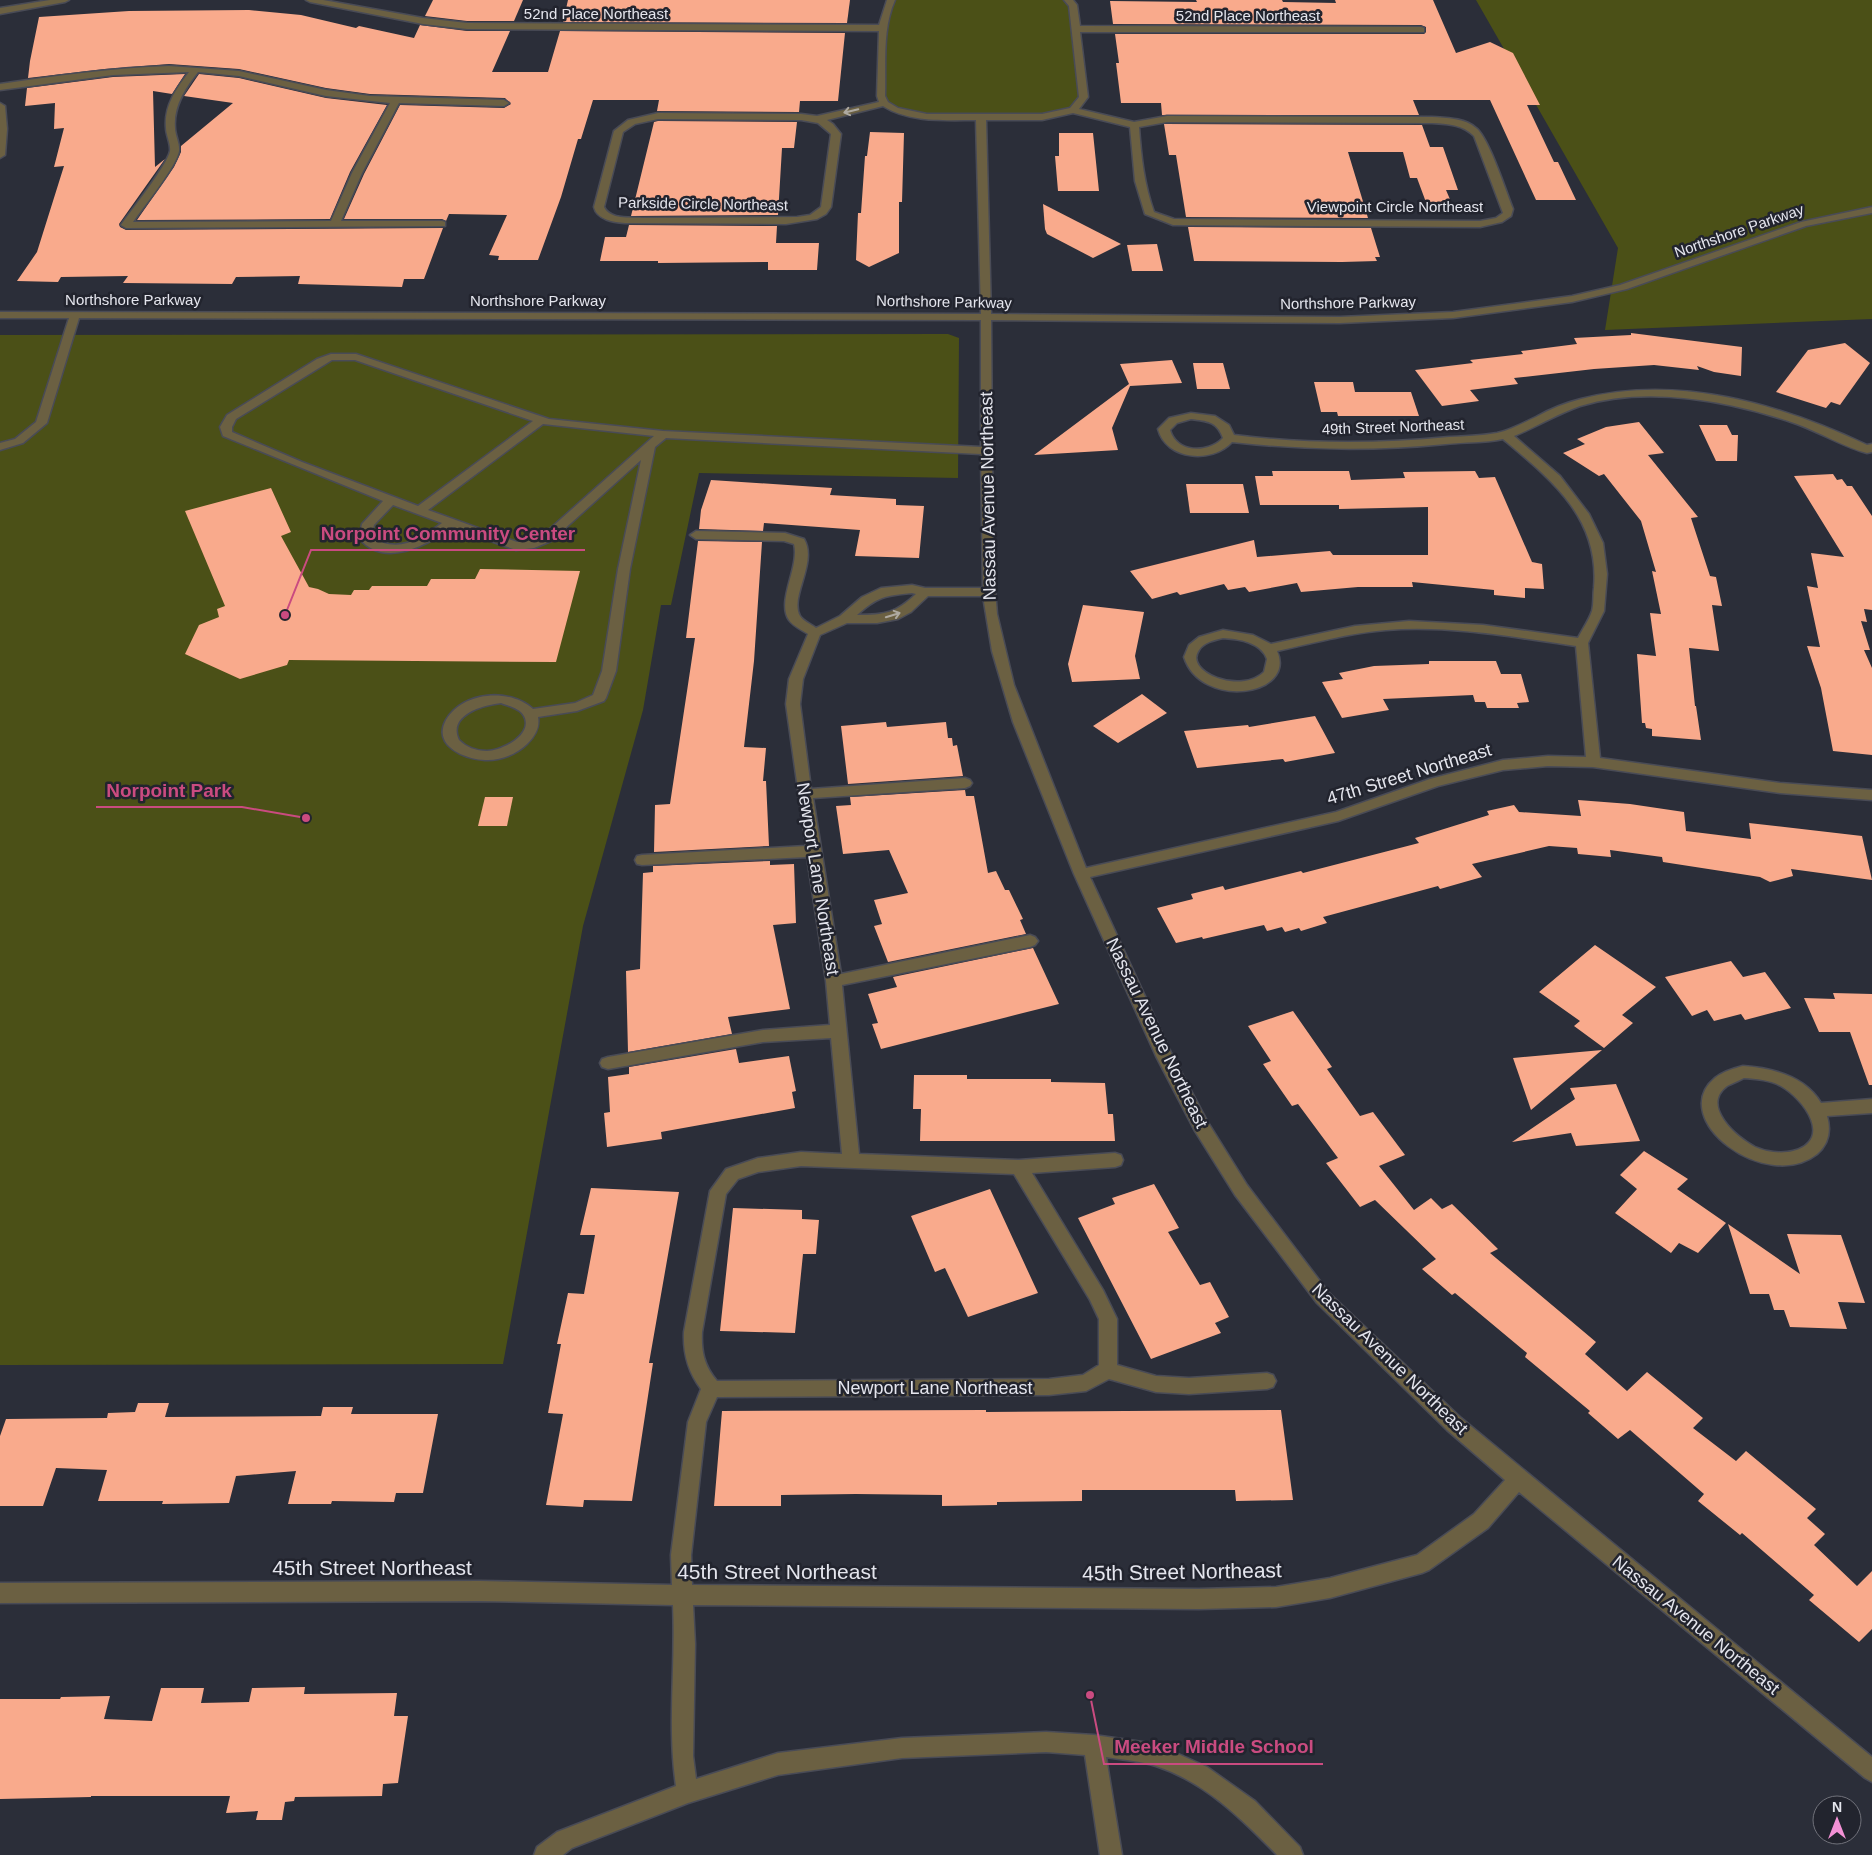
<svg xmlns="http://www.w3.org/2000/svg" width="1872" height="1855" font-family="Arial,sans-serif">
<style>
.green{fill:#4b5017}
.building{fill:#f9aa8c}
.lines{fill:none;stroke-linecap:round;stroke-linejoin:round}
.minor-casing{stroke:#494b56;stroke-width:3}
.minor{fill:#6b6042;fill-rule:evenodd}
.oneway{stroke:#aea9a0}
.labels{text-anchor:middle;stroke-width:5;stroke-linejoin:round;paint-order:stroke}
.far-street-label{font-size:15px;fill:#e4e5ed;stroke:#22242e}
.street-label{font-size:18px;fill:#e4e5ed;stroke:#22242e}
.near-street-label{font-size:21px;fill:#e4e5ed;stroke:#22242e}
.leader{fill:none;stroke:#ca4b80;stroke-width:2}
.callout-dot{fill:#ca4b80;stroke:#22242e;stroke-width:2}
.callout-label{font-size:19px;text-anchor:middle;font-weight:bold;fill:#ca4b80;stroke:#22242e;stroke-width:5;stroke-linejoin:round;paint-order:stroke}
</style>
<rect width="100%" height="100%" fill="#2b2e39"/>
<g class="green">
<polygon points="891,0 1068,0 1084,97 1073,110 1042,117 927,117 895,110 881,96 887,7"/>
<polygon points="1476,0 1872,0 1872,319 1605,330 1618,248"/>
<polygon points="948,334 959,338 958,478 699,473 671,605 661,605 643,710 583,926 503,1364 0,1365 0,335"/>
</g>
<g class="building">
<polygon points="433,0 523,0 514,21 467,21 425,16"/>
<polygon points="568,0 850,0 847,23 563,22"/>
<polygon points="1196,0 1282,0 1283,2 1336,3 1335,0 1433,0 1456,53 1490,42 1513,53 1540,105 1527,105 1554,162 1558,162 1576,200 1536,200 1490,100 1413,100 1419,115 1162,115 1161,103 1121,103 1116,63 1119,63 1115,34 1424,34 1426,32 1426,27 1421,25 1113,24 1110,1 1197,2"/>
<polygon points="249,10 301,15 356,28 359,26 414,38 420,25 467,31 510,31 492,72 548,72 560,31 845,33 838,101 800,101 799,112 657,111 659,100 593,100 581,139 578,139 561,197 538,260 498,260 499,256 489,255 507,215 449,214 446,221 442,219 344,219 364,174 400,105 504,108 511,104 505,98 370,94 326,88 239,69 169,64 105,69 28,78 30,61 39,17 129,11"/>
<polygon points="185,74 172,94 153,91 155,167 165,159 119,224 120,227 126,230 443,228 424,279 404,279 402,287 298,284 300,276 236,277 232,284 123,283 128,276 61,277 58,282 17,281 37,252 64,166 54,167 64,128 54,129 55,103 25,106 27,88 113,77"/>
<polygon points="199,74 239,78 326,98 387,105 350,172 330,219 137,220 174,167 181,152 181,146 233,103 184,96"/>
<polygon points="658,121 797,122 794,148 782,148 778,215 631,216 654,122"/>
<polygon points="1164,124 1422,125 1430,147 1443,147 1458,190 1446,190 1452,204 1427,205 1417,178 1410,178 1403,152 1348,152 1368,218 1186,217 1176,155 1169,155"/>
<polygon points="870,132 904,133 902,202 899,202 899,253 869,267 856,260 858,213 861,213 865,156 867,156"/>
<polygon points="1059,133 1093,133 1099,191 1058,191 1055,156 1059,156"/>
<polygon points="1043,204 1121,244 1093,258 1047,234 1045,229"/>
<polygon points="629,225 777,226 776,243 819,243 817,270 768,270 768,262 658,263 658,261 600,261 605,237 626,237"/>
<polygon points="1188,227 1371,228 1380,257 1375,257 1377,261 1342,262 1194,261"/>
<polygon points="1157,244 1163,271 1132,271 1127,245"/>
<polygon points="1631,333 1742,347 1741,376 1714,372 1697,366 1699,370 1654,365 1594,369 1514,378 1518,384 1470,390 1479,401 1442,406 1415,370 1473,363 1470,360 1523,354 1521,351 1577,344 1574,338 1631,335"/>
<polygon points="1845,343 1870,363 1840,405 1831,402 1826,408 1776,392 1808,350"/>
<polygon points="1172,360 1182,383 1130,386 1112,428 1118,450 1034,455 1129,384 1120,364"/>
<polygon points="1193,363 1223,363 1230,389 1197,389"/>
<polygon points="1314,382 1353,382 1355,392 1411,392 1419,416 1338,416 1337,412 1321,412"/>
<polygon points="1639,422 1664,453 1648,455 1698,517 1691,518 1710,576 1716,577 1722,606 1712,605 1719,651 1689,648 1695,706 1696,706 1701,740 1652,736 1652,729 1646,728 1645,723 1642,723 1637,654 1656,656 1650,613 1661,614 1652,571 1656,572 1641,521 1604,474 1599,476 1563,453 1585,444 1577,439 1606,427"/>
<polygon points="1699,425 1727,425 1732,435 1738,435 1737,461 1716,461"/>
<polygon points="1272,471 1349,471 1351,480 1405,478 1403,472 1475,471 1479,478 1495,477 1532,562 1542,564 1544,589 1525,588 1525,598 1494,595 1494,590 1412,582 1413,587 1358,587 1301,592 1297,583 1249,592 1245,587 1228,590 1224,584 1180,595 1177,592 1152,599 1130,571 1254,540 1257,557 1330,551 1333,555 1428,555 1428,507 1339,509 1339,505 1260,505 1255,476 1273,476"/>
<polygon points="1833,474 1837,480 1842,479 1847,486 1852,486 1872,516 1872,610 1864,609 1867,622 1861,621 1870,650 1864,650 1872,668 1872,755 1833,751 1821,688 1807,646 1820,647 1807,586 1818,588 1811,553 1844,557 1794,476"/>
<polygon points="711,480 832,488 830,495 896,499 896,505 924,506 919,558 855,556 860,530 764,523 763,531 699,529 701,510"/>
<polygon points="1186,484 1243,484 1249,513 1190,513"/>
<polygon points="271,488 291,532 281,536 309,587 318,589 329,594 351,595 354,590 369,590 372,586 427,586 431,579 475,579 480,569 580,571 556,662 289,660 287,665 240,679 185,654 199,625 219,617 217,609 225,606 185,511"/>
<polygon points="698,541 762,542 754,661 744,747 766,748 763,781 766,781 769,846 654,852 655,805 670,804 695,638 686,638"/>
<polygon points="1083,605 1144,612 1135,656 1140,679 1072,682 1068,664"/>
<polygon points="1429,661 1496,661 1501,674 1521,674 1529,702 1517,703 1519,708 1487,708 1485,702 1475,702 1473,695 1383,699 1389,710 1342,718 1322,682 1343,679 1339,673 1374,666 1429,664"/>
<polygon points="1142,694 1167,713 1118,743 1093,726"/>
<polygon points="1315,716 1335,753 1285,762 1283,759 1197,768 1184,731 1248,725 1249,727"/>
<polygon points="886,722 887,727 946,722 948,738 952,738 953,746 957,745 963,776 848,784 841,726"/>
<polygon points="965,790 966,796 974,796 988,873 996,871 1005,890 1009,890 1023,919 1020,920 1026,934 888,962 874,926 882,924 874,900 908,893 889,850 843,854 836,806 851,805 850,797"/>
<polygon points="485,797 513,797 507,826 478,826"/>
<polygon points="1578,800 1630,804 1684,812 1686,831 1751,839 1749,823 1862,836 1872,880 1791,869 1793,876 1770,882 1760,877 1663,862 1662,857 1610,850 1611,857 1578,854 1577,848 1549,846 1472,864 1482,877 1440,889 1438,886 1323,917 1327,923 1301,931 1299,928 1285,932 1282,927 1267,931 1264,925 1203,939 1202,937 1176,943 1157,908 1193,899 1191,894 1223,886 1225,890 1301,871 1303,873 1419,843 1415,838 1489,815 1487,811 1514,805 1519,812 1581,816"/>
<polygon points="770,861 770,865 794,864 796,923 773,925 790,1009 728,1017 732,1034 628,1052 626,971 640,969 643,873 653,872 653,866"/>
<polygon points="1595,945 1656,987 1622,1015 1633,1023 1604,1048 1574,1026 1580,1021 1539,992"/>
<polygon points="1033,948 1059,1004 881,1049 872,1024 878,1023 868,994 897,987 893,977"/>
<polygon points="1731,961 1743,977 1765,972 1791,1008 1745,1020 1741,1014 1714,1021 1707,1010 1692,1016 1665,977"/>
<polygon points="1833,993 1872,994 1872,1085 1869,1085 1850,1032 1819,1032 1804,998 1835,999"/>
<polygon points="1293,1011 1332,1067 1327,1069 1360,1116 1373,1112 1405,1155 1379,1166 1414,1210 1431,1198 1442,1209 1452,1204 1498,1249 1490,1253 1596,1342 1585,1354 1627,1391 1647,1372 1703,1418 1693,1428 1736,1461 1746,1451 1816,1509 1807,1518 1825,1534 1814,1545 1857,1586 1872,1571 1872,1629 1859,1642 1809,1600 1814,1595 1742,1533 1740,1535 1698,1501 1704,1494 1630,1430 1618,1439 1588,1413 1590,1411 1525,1357 1527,1353 1455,1293 1452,1295 1422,1269 1436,1259 1375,1200 1360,1207 1326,1163 1338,1158 1298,1104 1292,1106 1263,1064 1271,1061 1248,1026"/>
<polygon points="736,1049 739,1063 789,1056 796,1091 792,1092 795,1108 661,1132 662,1139 607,1147 604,1113 610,1112 608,1077 629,1074 629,1067"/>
<polygon points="1602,1050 1531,1110 1513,1058"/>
<polygon points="914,1075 967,1075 967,1079 1051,1079 1051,1082 1105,1083 1108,1114 1113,1114 1115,1141 920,1141 921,1109 913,1109"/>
<polygon points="1616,1084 1640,1141 1576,1146 1571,1133 1512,1142 1575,1099 1570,1088"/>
<polygon points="1644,1151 1688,1179 1677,1189 1726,1223 1698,1253 1679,1243 1671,1253 1615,1213 1637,1189 1620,1175"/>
<polygon points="1154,1184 1179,1228 1168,1232 1200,1285 1210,1282 1229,1317 1215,1323 1221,1333 1151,1359 1078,1218 1115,1204 1112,1198"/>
<polygon points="591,1188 679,1192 649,1363 653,1363 632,1501 584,1500 583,1507 546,1505 563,1414 548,1413 561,1344 557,1344 568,1293 584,1294 595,1235 580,1235"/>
<polygon points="990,1189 1038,1293 968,1317 945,1268 935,1272 911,1216"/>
<polygon points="733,1208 802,1210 802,1219 819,1220 816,1254 803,1254 795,1333 720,1331"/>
<polygon points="1728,1224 1800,1274 1787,1234 1841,1235 1865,1303 1838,1302 1847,1329 1790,1327 1784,1310 1774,1310 1769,1294 1750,1294"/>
<polygon points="138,1403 169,1403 165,1417 321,1416 323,1407 353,1407 351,1414 438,1414 423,1493 396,1493 394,1502 332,1501 331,1504 288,1504 296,1471 236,1476 229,1503 162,1504 163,1501 98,1501 107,1470 56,1468 43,1506 0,1506 0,1436 6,1419 107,1418 108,1413 135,1412"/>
<polygon points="986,1410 986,1412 1281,1410 1293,1500 1236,1501 1235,1490 1082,1490 1082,1501 997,1502 997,1505 942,1506 942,1495 856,1494 781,1495 781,1506 714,1506 722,1411"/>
<polygon points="305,1687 304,1694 397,1693 394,1716 408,1716 398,1783 383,1784 382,1796 295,1797 294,1801 285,1802 282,1820 256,1820 258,1811 226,1813 230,1796 91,1796 91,1797 0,1799 0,1699 60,1699 61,1697 110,1696 104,1719 152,1721 161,1688 204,1688 201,1703 249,1702 252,1688"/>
</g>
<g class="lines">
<defs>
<g id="minor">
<polygon points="50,0 69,0 65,2 0,14 0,8"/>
<path d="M306,0H323L423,18L467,23L879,25L887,0H895C882,29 886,65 885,96L888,102L898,108L927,114H1042L1070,108L1079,97L1069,6L1064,0H1073L1077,5L1080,26L1421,27L1424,28V32H1080L1088,97L1079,109L1134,122L1167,116L1432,117C1447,118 1465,118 1476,128C1489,138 1506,192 1513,209L1511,216L1502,222L1480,227L1173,225L1145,214L1135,181L1130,127L1073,113L1042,120H986L991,314L1340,317L1453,312L1572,296L1620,285L1801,222L1872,207V213L1806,226L1627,289L1572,302L1453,318L1340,323L991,320L993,565L997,614L1014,685L1086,868L1336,812L1430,779L1503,760L1548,756L1586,757L1576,646C1513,637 1450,625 1386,630C1349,633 1313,643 1277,651C1297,696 1201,710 1184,657L1189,645L1199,637L1223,630L1253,635L1271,644L1355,626L1409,621L1483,625L1578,638C1582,630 1589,620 1592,611C1594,604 1593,595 1594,588C1600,518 1552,480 1503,439C1485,443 1465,442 1446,444C1375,451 1303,450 1232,442C1212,464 1166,460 1158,429L1169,418L1191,413L1215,416L1229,425L1234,435C1305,444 1377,444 1449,437C1465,436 1481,436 1497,433C1511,430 1523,423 1536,417C1550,409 1565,403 1581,399C1678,374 1779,404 1867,445L1872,444V452L1867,453C1846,448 1819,432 1797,424C1731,401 1648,385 1580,406C1557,414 1536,427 1514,436L1560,476L1589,514L1603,543L1607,574L1604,611L1588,643L1600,758L1780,783L1872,790V800L1780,793L1593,767L1548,766L1503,770L1438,786L1338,821L1090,877L1172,1055L1207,1121L1247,1185L1329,1293L1461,1418L1872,1757V1782L1865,1778L1519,1492L1488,1528L1429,1570L1422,1573L1330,1598L1276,1607L1199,1609L693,1605L695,1644L693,1756L696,1779L778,1753L902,1738L1046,1732L1094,1735L1156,1744L1207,1767L1255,1801L1300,1847L1303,1855H1277C1242,1819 1205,1782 1156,1766C1141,1761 1123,1760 1106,1757L1122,1855H1100L1085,1755L1046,1752L902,1758L778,1775L688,1803L572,1848L563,1855H534L537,1847L557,1832L676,1786C667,1726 676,1665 673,1605L480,1601L0,1603V1583L480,1581L672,1585L671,1555L688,1422L701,1389C688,1372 683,1354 684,1332L710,1191L726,1169L758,1158L801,1152L842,1154L831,1038L763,1042L608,1069L602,1067L600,1063L602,1059L608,1057L763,1030L830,1025L826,981L807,857L642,865L637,864L635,860L637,856L642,855L806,846L786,704L789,679L808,634C802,630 793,626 789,620C776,601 800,567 794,544L784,541L696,539L690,535L696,531L785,533L804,539C818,563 789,597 800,616C803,621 811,624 816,628L840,616L862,597L881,588L912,585L925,588H983L981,454L666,438L655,447L630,569L616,671L606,698L604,701L577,711L538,717C540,728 535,736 527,744C517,754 500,761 485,760C465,759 432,746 446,720C463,691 510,688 533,709L575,703L593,695L602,671L618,569L641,460L551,541L534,548L516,550L452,527C428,545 384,569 359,538L362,524L383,501L223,436L220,427L227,415L317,359L331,354H356L549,419L663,431L981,447V320L79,318L47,423L23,443L0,450V443L15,439L36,422L69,318H0V312L981,314L976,120C946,120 910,123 883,106L827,120L833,124L841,134L831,207L826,214L817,219L786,224L625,223C614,222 597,220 594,207L614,131L628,120L658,113L801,114L817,116L879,102L877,96L879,31L467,29L423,24L310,2ZM658,119L801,120L818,123L831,134L821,207L810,215L797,217L642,218C630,217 610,220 604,207L623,132L635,124ZM1167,122L1432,123C1448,124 1462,124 1474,136L1503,213L1496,218L1480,221L1174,219L1154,212C1144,184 1141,156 1139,127ZM332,360H355L533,421L418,506L302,462L232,432V427L236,419ZM1191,419C1207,421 1217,421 1223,438C1208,454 1176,453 1170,430L1177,423ZM543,424L654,436L543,535L528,541L517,542L428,510ZM393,505L442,523C419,540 398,554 371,537L374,525ZM912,593L916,594C896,613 885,615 857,615C878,596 885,596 912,593ZM928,596H983L992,651L1013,722L1074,874L1156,1056L1195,1131L1235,1195L1317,1303L1447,1430L1505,1480L1474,1514L1417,1555L1330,1578L1276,1587L1199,1589L692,1585L691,1555L706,1422L717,1397L1049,1395L1086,1391L1109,1379L1156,1392L1189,1394L1267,1389L1273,1387L1276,1381L1273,1375L1267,1373L1189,1378L1156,1376L1117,1365V1319L1103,1290L1032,1173L1115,1167L1121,1165L1123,1160L1121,1155L1115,1153L1019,1160L859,1154L842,985L1030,947L1035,945L1038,941L1035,937L1030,935L841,974L813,798L965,788L970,786L972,783L970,780L965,778L811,789L800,704L803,679L820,635L847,623H877L898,619L911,612ZM1223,638C1239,639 1261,642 1267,659L1264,672C1241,695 1183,672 1199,650C1204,642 1215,640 1223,638ZM501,703C508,706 520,708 524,716C534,735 501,751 487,751C476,751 466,747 459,740C447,715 483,705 501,703ZM801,1166L1014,1174L1090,1300L1099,1319V1365L1083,1375L1049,1379L717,1381C704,1366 701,1351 702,1332L726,1194L738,1179L758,1172Z"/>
<path d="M169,66L239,71L326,90L370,96L504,100L509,103L504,106L399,103L362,173L341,221H442L445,222V226L126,228L121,225C131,211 168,164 170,151C171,144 166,135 166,128C164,106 176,89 189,72L113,75L0,90V84C56,76 112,68 169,66ZM198,72L239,76L326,96L390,103L352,173L331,221L133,222C143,207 177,166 179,151C180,144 175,135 175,128C173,107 185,88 198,72Z"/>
<polygon points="0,103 5,106 7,129 5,155 0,158"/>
<path d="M1743,1066C1772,1068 1805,1076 1821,1103L1872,1099V1113L1827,1116C1831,1130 1829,1144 1817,1154C1766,1194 1666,1119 1715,1078C1722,1072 1735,1068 1743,1066ZM1744,1078C1757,1079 1770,1080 1781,1086C1804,1099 1834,1140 1793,1151C1781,1154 1766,1152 1755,1147C1737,1138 1700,1106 1727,1086C1732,1083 1739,1081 1744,1078Z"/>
</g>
</defs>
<use href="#minor" class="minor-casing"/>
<use href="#minor" class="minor"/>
</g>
<defs><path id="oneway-shaft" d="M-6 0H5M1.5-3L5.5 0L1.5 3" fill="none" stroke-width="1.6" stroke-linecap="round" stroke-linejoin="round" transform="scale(1.25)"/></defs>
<g class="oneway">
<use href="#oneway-shaft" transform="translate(851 111) rotate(166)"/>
<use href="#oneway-shaft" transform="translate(893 615) rotate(-17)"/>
</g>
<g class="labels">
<g class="far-street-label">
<text x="596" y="19">52nd Place Northeast</text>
<text x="1248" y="21">52nd Place Northeast</text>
<text transform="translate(703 204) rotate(1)" y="5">Parkside Circle Northeast</text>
<text x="1395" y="212">Viewpoint Circle Northeast</text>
<text transform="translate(1739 231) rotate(-19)" y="5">Northshore Parkway</text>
<text x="133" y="305">Northshore Parkway</text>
<text x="538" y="306">Northshore Parkway</text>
<text transform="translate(944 302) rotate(1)" y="5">Northshore Parkway</text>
<text transform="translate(1348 303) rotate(-1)" y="5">Northshore Parkway</text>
<text transform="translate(1393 427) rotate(-2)" y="5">49th Street Northeast</text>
</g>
<g class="street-label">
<text transform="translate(988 496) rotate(-91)" y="6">Nassau Avenue Northeast</text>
<text transform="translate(1409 774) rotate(-17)" y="6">47th Street Northeast</text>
<text transform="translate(818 879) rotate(81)" y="6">Newport Lane Northeast</text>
<text transform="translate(1157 1033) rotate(64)" y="6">Nassau Avenue Northeast</text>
<text transform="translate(1390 1359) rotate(44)" y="6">Nassau Avenue Northeast</text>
<text x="935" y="1394">Newport Lane Northeast</text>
<text transform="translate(1696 1625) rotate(39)" y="6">Nassau Avenue Northeast</text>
</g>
<g class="near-street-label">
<text x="372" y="1575">45th Street Northeast</text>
<text x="777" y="1579">45th Street Northeast</text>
<text transform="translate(1182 1572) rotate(-1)" y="7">45th Street Northeast</text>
</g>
</g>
<path class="leader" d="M285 615L311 550H585M306 818L242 807H96M1090 1695L1104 1764H1323"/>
<g class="callout-dot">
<circle cx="285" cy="615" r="5"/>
<circle cx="306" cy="818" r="5"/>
<circle cx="1090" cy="1695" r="5"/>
</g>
<g class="callout-label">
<text x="448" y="540">Norpoint Community Center</text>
<text x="169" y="797">Norpoint Park</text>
<text x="1214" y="1753">Meeker Middle School</text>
</g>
<g transform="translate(1837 1820)"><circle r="24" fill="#22242e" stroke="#70717a"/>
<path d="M0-4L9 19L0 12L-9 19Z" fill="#f391d5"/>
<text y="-8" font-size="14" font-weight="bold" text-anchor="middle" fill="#e4e5ed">N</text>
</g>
</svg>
